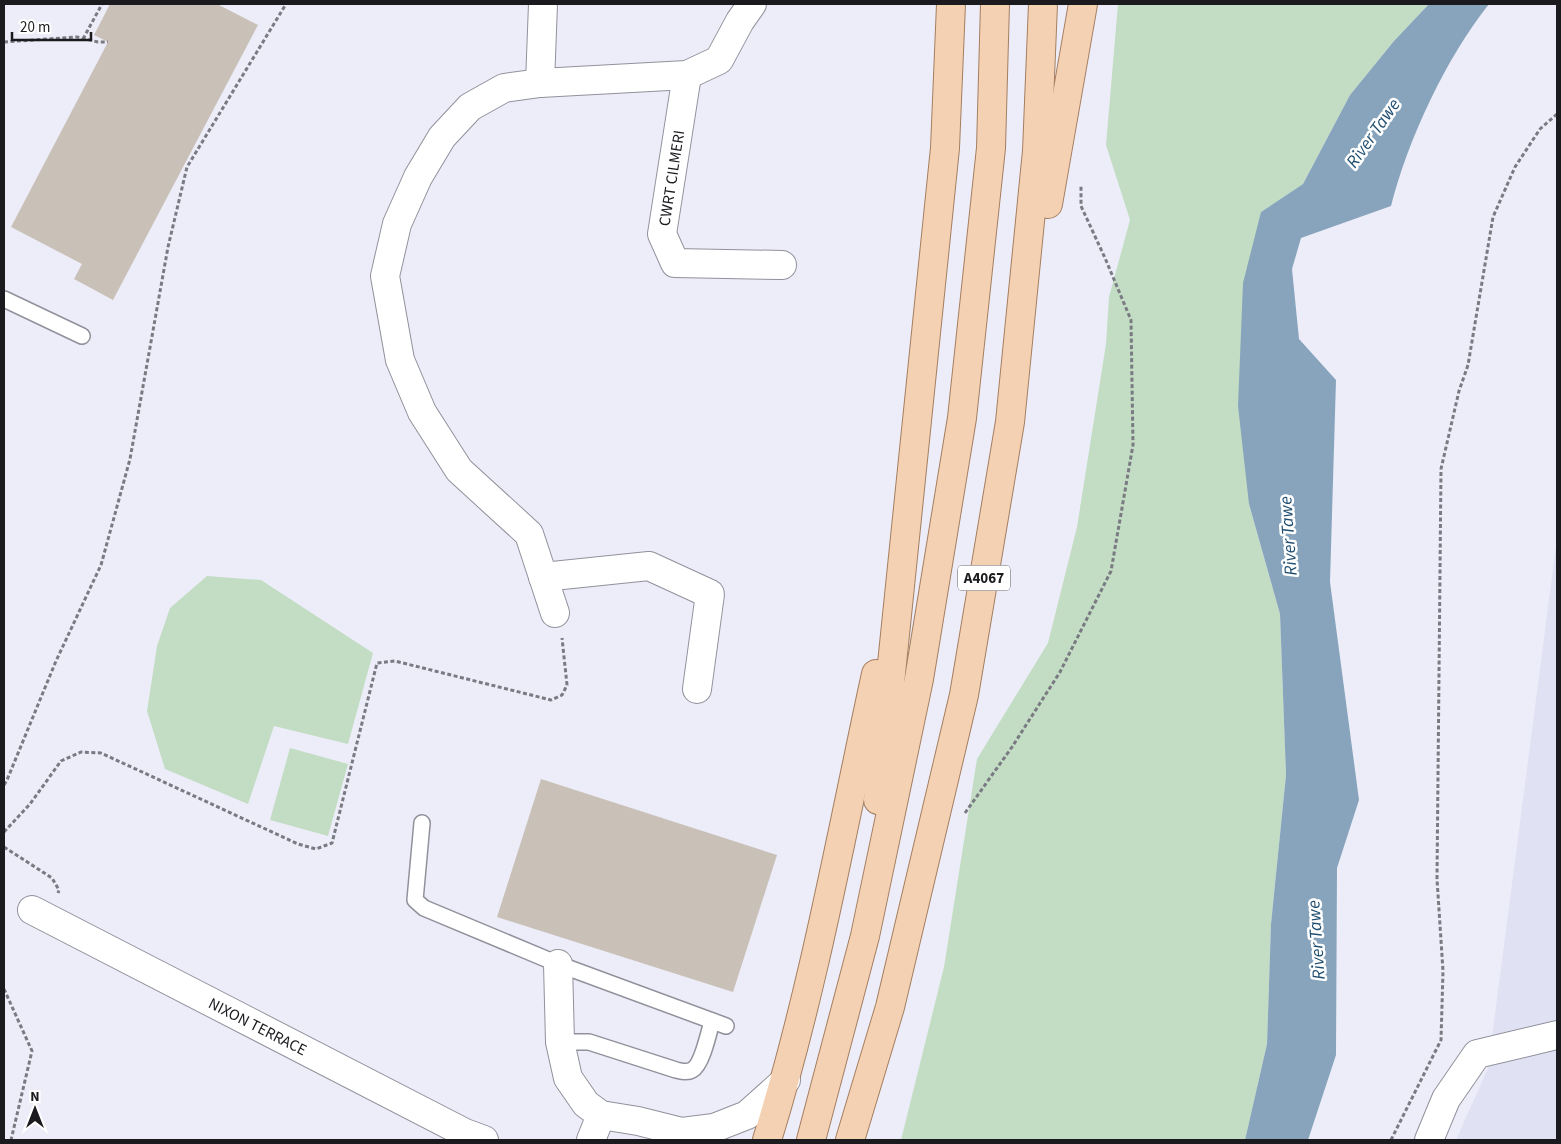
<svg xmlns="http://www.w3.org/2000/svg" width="1561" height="1144" font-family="'Source Sans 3',sans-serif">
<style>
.built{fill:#e1e1f4}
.green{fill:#c2ddc3}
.water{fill:#88a4bc}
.building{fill:#c9c1b8}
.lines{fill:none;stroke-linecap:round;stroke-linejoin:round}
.service-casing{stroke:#91919c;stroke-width:18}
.minor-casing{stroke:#91919c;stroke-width:30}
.primary-casing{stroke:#a47e5f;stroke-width:30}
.path{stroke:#7a7a82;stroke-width:3;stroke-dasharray:4 2.5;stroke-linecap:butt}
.service{stroke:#fff;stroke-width:15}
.minor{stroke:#fff;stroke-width:28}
.primary{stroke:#f4d1b3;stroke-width:28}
.labels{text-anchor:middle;stroke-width:5;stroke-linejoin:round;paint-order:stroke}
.shield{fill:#fff;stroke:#5f5f62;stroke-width:1}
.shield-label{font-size:15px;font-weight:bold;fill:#1b1b1f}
.street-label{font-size:16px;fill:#1b1b1f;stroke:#fff}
.water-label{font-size:18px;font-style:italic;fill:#204e70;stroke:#fff}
</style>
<rect width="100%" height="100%" fill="#ededf9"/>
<polygon class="built" points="1557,538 1557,1140 1456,1140 1488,1068"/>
<g class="green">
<polygon points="1118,4 1429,4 1394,41 1350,95 1303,184 1261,212 1249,504 1280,614 1286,775 1271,924 1267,1044 1245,1140 901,1140 944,967 977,759 1048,643 1077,527 1106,344 1109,297 1130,220 1106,145"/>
<polygon points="207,576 261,580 373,653 348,744 274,726 248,804 165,769 147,711 157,646 170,608"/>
<polygon points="290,748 348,764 328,836 270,820"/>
</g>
<path class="water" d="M1429,4H1489C1446,58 1408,139 1391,206L1301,238L1292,269L1299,339L1336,380L1330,582L1359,800L1337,868L1336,1055L1308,1140H1245L1267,1044L1271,924L1286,775L1280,614L1249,504L1238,406L1243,283L1261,212L1303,184L1350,95L1394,41Z"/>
<g class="building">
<polygon points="110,4 217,4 258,25 113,300 74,279 82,264 11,227 108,42 94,35"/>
<polygon points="541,779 777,855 733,992 497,917"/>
</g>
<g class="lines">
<defs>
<g id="service">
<polyline points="4,299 82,336"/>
<polyline points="422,823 415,900 424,908 558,964 726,1026"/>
<path d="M560,1042H589L676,1070C681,1071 687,1073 692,1070C702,1065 709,1032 712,1021"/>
</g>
<g id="minor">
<polyline points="687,75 662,234 675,263 782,265"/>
<polyline points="540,83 543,4"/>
<polyline points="543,577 649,566 710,594 697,689"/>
<polyline points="555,613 529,534 459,470 422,412 400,360 385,276 397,224 418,177 442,137 470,107 504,88 540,83 687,75 719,60 740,21 752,4"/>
<polyline points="32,910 465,1133 484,1140"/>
<polyline points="558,964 560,1042 568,1078 586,1104 601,1115 638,1121 682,1132 714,1128 747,1115 786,1080"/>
<polyline points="591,1140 601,1115"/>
<polyline points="1429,1140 1446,1099 1477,1054 1557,1035"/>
</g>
<g id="primary">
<polyline points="1048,204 1083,4"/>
<polyline points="878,800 945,148 951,4"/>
<path d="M767,1140C814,988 842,830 876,674"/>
<polyline points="811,1140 865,936 919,679 962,418 991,148 995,4"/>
<polyline points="850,1140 890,1007 964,695 1010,422 1037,151 1043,4"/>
</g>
</defs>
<use href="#service" class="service-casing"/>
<use href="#minor" class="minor-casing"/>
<use href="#primary" class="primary-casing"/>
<g class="path">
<polyline points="83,39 102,4"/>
<polyline points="4,42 77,37 98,42 108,42"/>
<polyline points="4,785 7,780 56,661 101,565 130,459 168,247 187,167 286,4"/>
<polyline points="965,813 1012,747 1060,672 1111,571 1133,445 1131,320 1105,258 1081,206 1081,185"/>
<polyline points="4,832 30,804 61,761 81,752 101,753 298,844 316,849 332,843 377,663 395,661 551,700 562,695 567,685 562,638"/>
<polyline points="4,847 52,878 59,890 58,893"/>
<polyline points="4,989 32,1051 11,1140"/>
<polyline points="1391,1140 1441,1040 1443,971 1437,879 1441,469 1459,391 1468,365 1493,217 1515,167 1540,129 1557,114"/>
</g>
<use href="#service" class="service"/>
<use href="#minor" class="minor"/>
<use href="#primary" class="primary"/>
</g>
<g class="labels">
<rect class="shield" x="958" y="565.5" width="52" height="25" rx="4"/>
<g class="shield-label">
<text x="984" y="583">A4067</text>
</g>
<g class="street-label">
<text transform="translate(671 178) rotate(-81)" y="6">CWRT CILMERI</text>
<text transform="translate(258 1026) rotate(27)" y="6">NIXON TERRACE</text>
</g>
<g class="water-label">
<text transform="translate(1373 133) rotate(-55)" y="6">River Tawe</text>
<text transform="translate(1288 536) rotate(-94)" y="6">River Tawe</text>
<text transform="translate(1316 940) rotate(-94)" y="6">River Tawe</text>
</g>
</g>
<rect width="1561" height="1144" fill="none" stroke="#1b1b1f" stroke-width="10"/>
<g transform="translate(35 1109)" stroke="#ffffff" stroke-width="4" paint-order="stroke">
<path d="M0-4L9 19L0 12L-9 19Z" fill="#1b1b1f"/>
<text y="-8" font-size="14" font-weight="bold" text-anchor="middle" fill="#1b1b1f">N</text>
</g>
<path d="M12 32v8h79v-8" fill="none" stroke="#1b1b1f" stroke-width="2.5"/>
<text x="20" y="32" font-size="15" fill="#1b1b1f" stroke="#ffffff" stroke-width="4" paint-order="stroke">20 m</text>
</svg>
